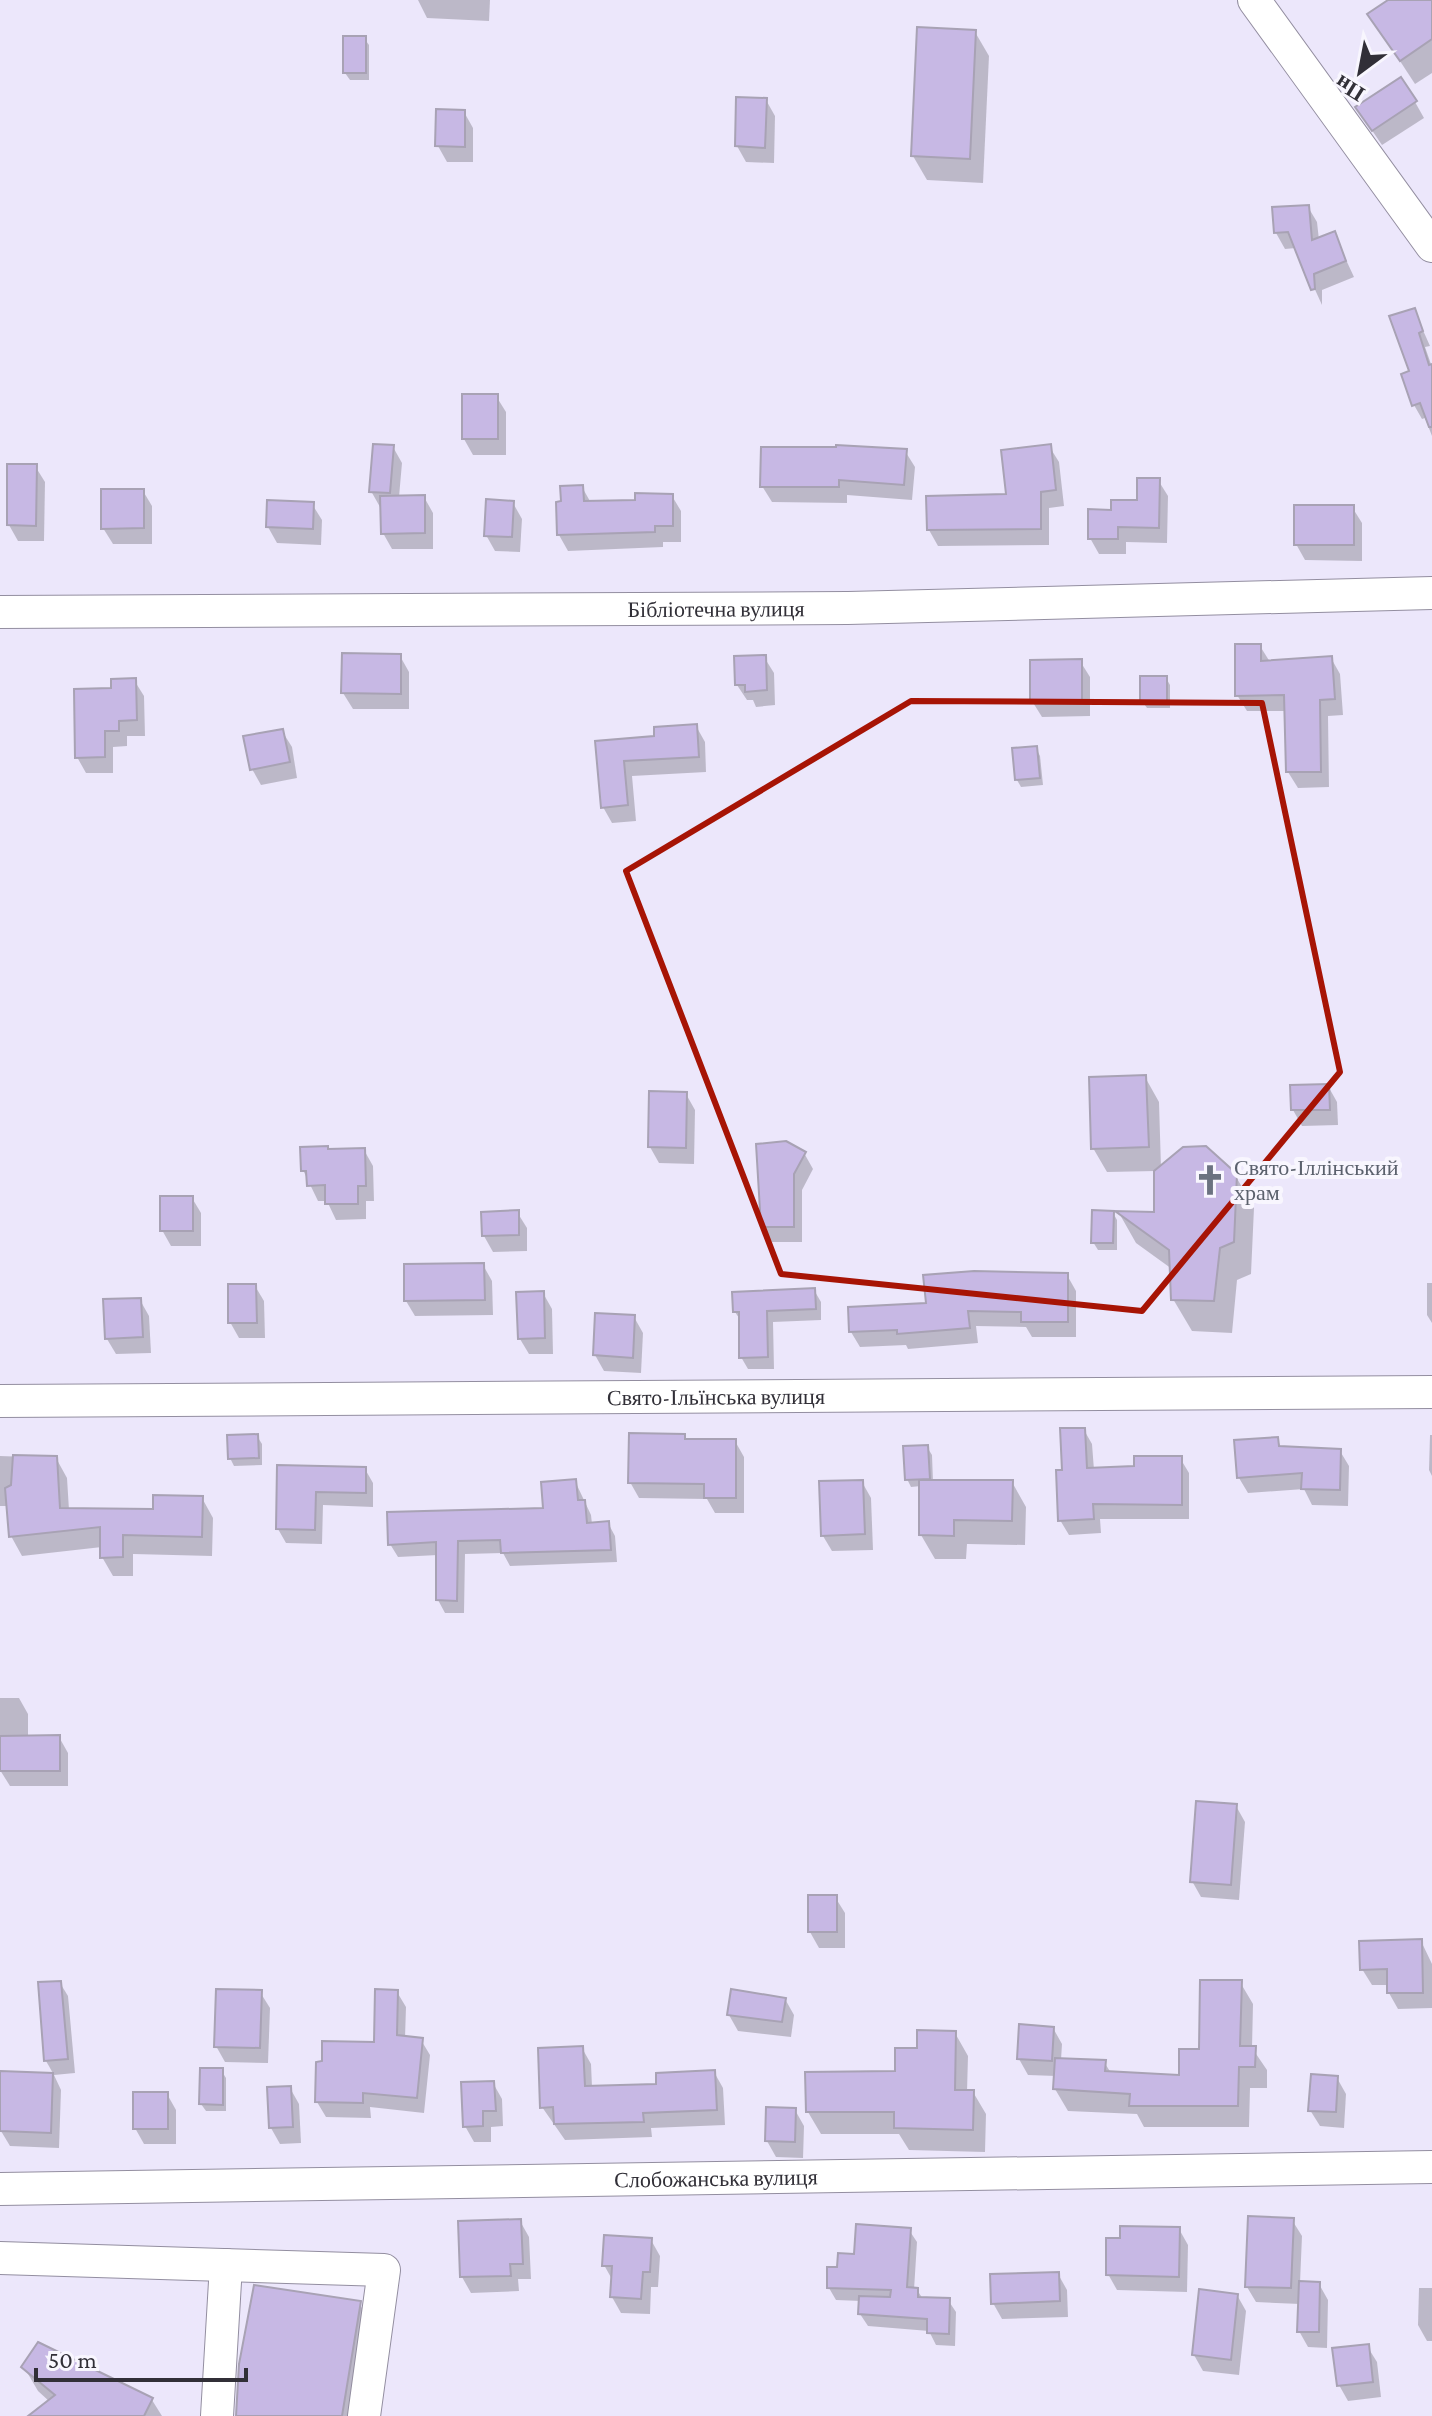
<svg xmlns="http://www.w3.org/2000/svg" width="1432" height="2416" font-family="'Crimson Pro',serif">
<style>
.shadow{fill:#0003}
.building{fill:#c7b8e4;stroke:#a8a2b4;stroke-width:2}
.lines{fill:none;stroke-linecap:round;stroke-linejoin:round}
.minor-casing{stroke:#938ea0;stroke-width:34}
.minor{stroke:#fff;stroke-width:32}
.marked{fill:none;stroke:#a71405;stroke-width:6;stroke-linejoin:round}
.labels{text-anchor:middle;stroke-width:8;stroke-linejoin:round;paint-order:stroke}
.street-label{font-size:22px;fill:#312f37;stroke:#f8f6fe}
.worship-label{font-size:22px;fill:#5b616d;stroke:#f8f6fe;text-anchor:start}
</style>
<rect width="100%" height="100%" fill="#ece7fb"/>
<g class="shadow">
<polygon points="418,0 490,0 489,21 427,18"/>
<polygon points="1392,0 1432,0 1432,73 1415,84 1370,15"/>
<polygon points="975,32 989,56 983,183 927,180 913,156"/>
<polygon points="364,38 369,45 369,80 350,80 345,73"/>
<polygon points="766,100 775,116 774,163 746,162 737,146"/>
<polygon points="1415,102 1424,118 1382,145 1367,123"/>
<polygon points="464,112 473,128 473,162 447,162 438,146"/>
<polygon points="1308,207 1317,222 1319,240 1334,234 1354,277 1322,290 1322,305 1296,248 1285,249 1276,233"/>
<polygon points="1414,310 1430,346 1425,347 1432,367 1432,436 1425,418 1422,419 1414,405 1412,373"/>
<polygon points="496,396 506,412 506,455 473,455 464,439"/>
<polygon points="1049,446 1059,462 1064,506 1049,508 1049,545 938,546 929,530 1009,495"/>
<polygon points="393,447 402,463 399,497 424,497 433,513 433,549 392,549 383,533 380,507 371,491"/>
<polygon points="905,451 915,467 912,500 847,495 847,503 772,502 762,486"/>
<polygon points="35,466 45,482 44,541 18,541 9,525"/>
<polygon points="1158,480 1168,496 1167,543 1126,542 1126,554 1099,554 1090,538 1113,512 1139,502"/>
<polygon points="582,487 591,503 636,502 672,496 681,511 681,542 663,542 663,547 568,551 559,535"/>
<polygon points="143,491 152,506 152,544 113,544 103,528"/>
<polygon points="513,503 522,519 520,552 495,551 486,535"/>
<polygon points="312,504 322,520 321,545 277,543 268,527"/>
<polygon points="1352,507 1362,523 1362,561 1305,560 1296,544"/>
<polygon points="1260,646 1270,662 1331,658 1340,674 1343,715 1328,716 1329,787 1298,788 1288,772 1286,711 1247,711 1237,695"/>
<polygon points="400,656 409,672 409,709 353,709 343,693"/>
<polygon points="764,657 774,673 775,705 756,707 753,700 747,700 737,685"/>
<polygon points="1080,661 1090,677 1090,716 1042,717 1032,701"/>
<polygon points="1166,678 1170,685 1170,708 1147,708 1142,701"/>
<polygon points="134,680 144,696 145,736 127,736 127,746 113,747 113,773 86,773 77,757 113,690"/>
<polygon points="696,726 705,742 706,772 632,776 636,821 612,823 603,807 597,743 656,738"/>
<polygon points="282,731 292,747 297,778 261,785 252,769"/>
<polygon points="1036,748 1040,756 1043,785 1021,787 1017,780"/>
<polygon points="1145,1077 1159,1102 1161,1168 1235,1175 1254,1208 1251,1274 1237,1280 1232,1333 1192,1331 1173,1299 1172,1269 1136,1243 1119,1213 1156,1214 1156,1171 1107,1172 1093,1148"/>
<polygon points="1328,1086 1337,1102 1338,1125 1302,1126 1293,1110"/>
<polygon points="686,1094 695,1110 694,1164 659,1163 650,1147"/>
<polygon points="364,1150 373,1166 374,1201 366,1201 366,1219 336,1220 327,1201 318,1201 303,1170 329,1151"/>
<polygon points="804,1153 813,1169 802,1190 802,1242 772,1242 763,1226"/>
<polygon points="192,1198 201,1213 201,1246 171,1246 162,1230"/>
<polygon points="517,1212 527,1228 527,1251 493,1252 484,1236"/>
<polygon points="1113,1213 1117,1220 1117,1250 1098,1250 1093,1242"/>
<polygon points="483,1265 492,1281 493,1315 415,1316 406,1301"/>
<polygon points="1067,1275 1076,1291 1076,1337 1032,1337 1026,1327 976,1326 978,1343 908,1349 906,1345 860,1347 851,1332 928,1305"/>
<polygon points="1427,1283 1432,1283 1432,1323 1427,1315"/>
<polygon points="255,1286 264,1301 265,1338 239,1338 230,1322"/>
<polygon points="814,1290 821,1302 821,1320 773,1322 774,1369 748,1369 741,1357 741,1321 735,1312"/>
<polygon points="543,1293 552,1309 553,1354 529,1354 520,1339"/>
<polygon points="140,1300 149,1316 151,1353 116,1354 107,1339"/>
<polygon points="634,1317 643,1333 641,1373 604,1371 595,1355"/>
<polygon points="1084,1430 1092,1444 1094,1470 1136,1468 1180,1458 1189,1473 1189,1519 1100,1519 1101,1533 1069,1535 1060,1520 1064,1472"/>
<polygon points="1430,1435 1432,1435 1432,1476 1429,1470"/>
<polygon points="257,1436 262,1444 262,1465 234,1466 230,1458"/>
<polygon points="684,1436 687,1441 735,1441 744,1457 744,1513 715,1513 707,1499 639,1498 630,1482"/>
<polygon points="1277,1439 1282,1449 1340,1451 1349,1466 1348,1506 1312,1505 1304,1489 1248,1493 1239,1478"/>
<polygon points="927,1447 932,1455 933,1482 1012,1482 1026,1507 1025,1545 967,1544 966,1559 935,1559 921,1535 921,1486 911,1487 907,1479"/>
<polygon points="0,1456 56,1458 67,1478 69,1510 154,1511 202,1498 213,1518 212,1556 133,1554 133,1576 113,1576 102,1557 102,1547 22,1556 11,1536 8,1506 0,1506"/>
<polygon points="279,1467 365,1469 373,1483 373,1507 323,1505 322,1544 286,1543 278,1529"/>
<polygon points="575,1481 591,1515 592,1524 608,1523 615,1536 617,1562 510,1566 503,1553 465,1554 464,1613 445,1613 438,1600 438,1555 398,1557 390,1544 545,1510"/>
<polygon points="862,1482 871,1498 873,1550 832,1551 823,1536"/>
<polygon points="0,1698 19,1698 28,1714 28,1738 59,1737 68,1753 68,1786 10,1786 0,1770"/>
<polygon points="1236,1806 1245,1822 1239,1900 1201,1897 1192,1881"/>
<polygon points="835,1897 845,1913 845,1948 819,1948 810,1932"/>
<polygon points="1421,1941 1432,1964 1432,2008 1398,2009 1389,1993 1389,1985 1372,1985 1362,1969"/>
<polygon points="1240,1982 1253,2004 1252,2048 1267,2070 1267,2088 1250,2088 1249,2127 1144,2127 1137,2114 1068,2111 1055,2089 1056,2076 1028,2075 1019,2059 1053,2028 1062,2044 1061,2060 1104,2062 1111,2073 1181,2077 1201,2051"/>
<polygon points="60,1983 68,1996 75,2073 54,2075 46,2061"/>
<polygon points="260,1992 270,2008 268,2063 225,2062 216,2046"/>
<polygon points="397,1992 406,2007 405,2038 421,2040 430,2055 424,2113 370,2107 371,2118 326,2117 317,2102 376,2044"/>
<polygon points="785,1999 794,2015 791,2037 738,2031 729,2015"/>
<polygon points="955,2033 968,2056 967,2092 973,2092 986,2114 985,2152 909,2150 899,2134 821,2134 808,2112 897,2073"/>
<polygon points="582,2048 591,2064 592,2087 657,2086 714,2072 723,2088 725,2125 651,2128 652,2137 565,2140 542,2107"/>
<polygon points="221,2070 226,2078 226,2111 206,2111 201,2104"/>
<polygon points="2,2073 54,2075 61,2090 59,2148 10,2146 1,2131"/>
<polygon points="1337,2078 1346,2094 1344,2128 1320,2126 1310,2110"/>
<polygon points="493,2083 502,2099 503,2126 491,2127 491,2142 474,2142 465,2126"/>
<polygon points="290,2088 299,2104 301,2143 280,2144 271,2128"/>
<polygon points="167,2094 176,2110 176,2144 144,2144 135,2128"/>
<polygon points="795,2110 804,2126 803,2158 776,2157 767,2141"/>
<polygon points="1292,2220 1302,2236 1300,2283 1319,2284 1328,2300 1327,2348 1308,2347 1299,2331 1300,2304 1256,2302 1247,2287"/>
<polygon points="520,2221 529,2237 531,2279 518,2279 519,2291 471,2293 462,2277"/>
<polygon points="1179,2229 1188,2245 1187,2292 1117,2290 1108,2274"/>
<polygon points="909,2230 917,2242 914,2290 917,2290 923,2299 948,2300 956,2312 955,2346 936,2345 929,2331 868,2326 860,2314 861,2301 836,2300 829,2288 839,2269 856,2256"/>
<polygon points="651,2240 660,2256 658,2287 651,2287 650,2314 621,2313 612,2297 613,2281 604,2265"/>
<polygon points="1058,2274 1067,2290 1068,2317 1002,2319 993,2303"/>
<polygon points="1419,2288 1432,2288 1432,2341 1427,2341 1418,2325"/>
<polygon points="1237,2295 1246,2311 1239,2375 1203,2371 1194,2355"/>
<polygon points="359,2303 378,2335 364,2416 238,2416"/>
<polygon points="1367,2346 1377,2362 1381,2397 1348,2401 1339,2385"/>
<polygon points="24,2367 152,2400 162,2416 31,2416 50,2402 38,2391"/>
</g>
<g class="building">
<polygon points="1388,0 1432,0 1432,39 1400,61 1367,14"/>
<polygon points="917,27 976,30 970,159 911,156"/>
<rect x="343" y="36" width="23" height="37"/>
<polygon points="1401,77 1417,101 1372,131 1355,107"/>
<polygon points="736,97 767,98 765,148 735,146"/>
<polygon points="436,109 465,110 465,147 435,146"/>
<polygon points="1309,205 1312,240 1335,231 1346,261 1314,274 1315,289 1311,290 1288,232 1274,233 1272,207"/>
<polygon points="1415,308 1423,331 1419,333 1429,365 1432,364 1432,427 1429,427 1420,403 1412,406 1401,374 1409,371 1389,316"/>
<rect x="462" y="394" width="36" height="45"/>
<polygon points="373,444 394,445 390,493 369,492"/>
<polygon points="1051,444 1056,490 1041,492 1041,529 927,530 926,496 1006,494 1001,450"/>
<polygon points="836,445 907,449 904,485 839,480 839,487 760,487 761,447 836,447"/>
<polygon points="7,464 37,464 36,526 7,525"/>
<polygon points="1137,478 1160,478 1159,528 1118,527 1118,539 1088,539 1088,509 1111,510 1111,500 1137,500"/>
<polygon points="583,485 584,501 635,500 635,493 673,494 673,526 655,526 655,532 557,535 556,502 561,501 560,486"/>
<polygon points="101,489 144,489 144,528 101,529"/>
<polygon points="425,495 425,533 381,534 380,496"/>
<polygon points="486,499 514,501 512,537 484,536"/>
<polygon points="267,500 314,502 313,529 266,527"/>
<rect x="1294" y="505" width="60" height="40"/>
<polygon points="1235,644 1261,644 1261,661 1332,656 1335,699 1320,700 1321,772 1286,772 1284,695 1235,696"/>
<polygon points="342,653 401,654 401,694 341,693"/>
<polygon points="766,655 767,690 745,692 745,685 735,685 734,656"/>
<polygon points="1082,659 1082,701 1030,702 1030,660"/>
<rect x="1140" y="676" width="27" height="26"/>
<polygon points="136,678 137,720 119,721 119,731 105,731 105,757 75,758 74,689 111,688 111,679"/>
<polygon points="697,724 699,757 624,761 628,805 601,808 595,741 654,736 654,727"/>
<polygon points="283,729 290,762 250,770 243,736"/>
<polygon points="1037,746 1040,778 1015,780 1012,748"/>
<polygon points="1146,1075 1149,1147 1091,1149 1089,1077"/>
<polygon points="1329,1084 1330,1110 1291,1110 1290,1085"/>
<polygon points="649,1091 687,1092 686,1148 648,1147"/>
<polygon points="786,1141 806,1152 794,1174 794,1227 761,1227 756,1144"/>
<polygon points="328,1146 328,1149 365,1148 366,1186 358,1186 358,1204 325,1204 325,1185 307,1186 306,1171 301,1171 300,1147"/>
<polygon points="1206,1146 1237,1174 1234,1242 1220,1248 1214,1301 1171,1300 1169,1250 1115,1211 1154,1212 1154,1171 1183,1147"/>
<rect x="160" y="1196" width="33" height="35"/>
<polygon points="519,1210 519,1235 482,1236 481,1212"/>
<polygon points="1092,1210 1114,1211 1113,1243 1091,1243"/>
<polygon points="484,1263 485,1300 404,1301 404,1264"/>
<polygon points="974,1271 1068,1273 1068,1322 1021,1322 1021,1312 968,1311 970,1328 897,1334 897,1330 849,1332 848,1307 926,1303 923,1275"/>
<polygon points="228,1284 256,1284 257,1323 228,1323"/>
<polygon points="815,1288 816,1309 767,1311 768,1357 739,1358 739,1312 733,1312 732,1292"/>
<polygon points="544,1291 545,1338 518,1339 516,1292"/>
<polygon points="141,1298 143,1337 105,1339 103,1299"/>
<polygon points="595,1313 635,1315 633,1358 593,1355"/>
<polygon points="1060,1428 1085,1428 1087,1468 1134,1466 1134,1456 1182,1456 1182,1505 1093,1504 1094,1519 1058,1521 1056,1470 1062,1470"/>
<polygon points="629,1433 685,1434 685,1439 736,1439 736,1498 704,1498 704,1484 628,1483"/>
<polygon points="258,1434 259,1458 228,1459 227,1435"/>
<polygon points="1278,1437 1279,1446 1341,1449 1340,1490 1301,1489 1302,1473 1237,1478 1234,1440"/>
<polygon points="928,1445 930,1479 905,1480 903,1446"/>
<polygon points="13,1455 57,1456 60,1508 153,1509 153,1495 203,1496 202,1537 123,1535 123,1557 100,1558 100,1527 9,1537 5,1488 11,1485"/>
<polygon points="277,1465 366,1467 366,1493 316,1492 315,1530 276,1529"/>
<polygon points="576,1479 578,1500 585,1500 587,1523 609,1521 611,1550 501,1553 500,1540 458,1541 457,1601 436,1600 436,1542 388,1545 387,1512 543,1508 541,1482"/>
<polygon points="863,1480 865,1534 821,1536 819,1481"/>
<polygon points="919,1480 1013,1480 1012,1521 954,1520 954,1536 919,1535"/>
<polygon points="60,1735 60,1771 0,1771 0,1736"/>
<polygon points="1196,1801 1237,1804 1231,1885 1190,1882"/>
<rect x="808" y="1895" width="29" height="37"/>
<polygon points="1422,1939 1423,1993 1387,1993 1387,1969 1360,1970 1359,1941"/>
<polygon points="1200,1980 1242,1980 1240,2046 1256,2046 1255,2067 1239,2067 1238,2106 1129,2106 1130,2094 1053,2089 1055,2058 1106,2060 1105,2071 1179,2075 1179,2049 1199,2049"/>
<polygon points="61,1981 68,2059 44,2061 38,1982"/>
<polygon points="216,1989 262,1990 260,2048 214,2047"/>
<polygon points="375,1989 398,1990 397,2035 423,2038 417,2098 363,2093 363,2103 315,2102 316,2062 322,2061 322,2041 374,2042"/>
<polygon points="731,1989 786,1998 782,2022 727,2015"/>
<polygon points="1019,2024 1054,2027 1052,2061 1017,2059"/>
<polygon points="917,2030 956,2031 955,2090 974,2090 973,2130 894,2128 894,2112 806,2112 805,2072 895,2071 895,2048 917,2048"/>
<polygon points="583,2046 585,2086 656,2084 656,2073 715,2070 717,2110 643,2113 644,2122 554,2124 553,2107 540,2108 538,2048"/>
<polygon points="200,2068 223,2068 223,2105 199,2104"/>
<polygon points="0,2071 53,2073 51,2133 0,2131"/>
<polygon points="1311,2074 1338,2076 1336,2112 1308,2111"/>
<polygon points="494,2081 496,2111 483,2111 483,2126 463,2127 461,2082"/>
<polygon points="291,2086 293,2127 269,2128 267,2087"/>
<rect x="133" y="2092" width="35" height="37"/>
<polygon points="766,2107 796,2108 795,2142 765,2141"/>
<polygon points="1248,2216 1294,2218 1291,2288 1245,2287"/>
<polygon points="521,2219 523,2264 510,2264 511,2276 460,2277 458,2221"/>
<polygon points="856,2224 911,2228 907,2287 918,2288 918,2297 950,2298 949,2334 927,2333 927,2319 858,2314 859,2296 890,2297 891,2290 827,2288 827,2267 837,2267 838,2253 854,2254"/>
<polygon points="1120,2226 1180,2227 1179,2277 1106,2275 1106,2238 1120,2238"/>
<polygon points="604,2235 652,2238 650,2272 643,2272 641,2299 610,2297 612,2266 602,2266"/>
<polygon points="1059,2272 1060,2301 991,2304 990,2274"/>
<polygon points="1299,2281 1320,2282 1319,2332 1297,2332"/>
<polygon points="254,2285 361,2301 342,2416 236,2416 239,2364"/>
<polygon points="1199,2289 1238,2294 1231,2360 1192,2355"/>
<polygon points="38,2342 153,2398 144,2416 28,2416 55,2395 21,2367"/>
<polygon points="1369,2344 1373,2382 1337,2386 1332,2348"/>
</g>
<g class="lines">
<defs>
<g id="minor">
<polyline points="1254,0 1432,246"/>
<path id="s1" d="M0,612L848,608L1432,593"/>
<path id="s2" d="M0,1401L1432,1392"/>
<path id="s3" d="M0,2189L1432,2167"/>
<polyline points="0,2258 384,2270 364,2416"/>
<polyline points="217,2416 226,2265"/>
</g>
</defs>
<use href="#minor" class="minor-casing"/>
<use href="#minor" class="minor"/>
</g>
<path class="marked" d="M911,701L1262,703L1340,1072L1142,1311L781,1274L626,871Z"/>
<defs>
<symbol id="church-bare" viewBox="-9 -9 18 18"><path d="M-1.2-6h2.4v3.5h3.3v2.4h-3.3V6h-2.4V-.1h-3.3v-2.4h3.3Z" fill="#6b7280" stroke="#f8f6fe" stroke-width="2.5" paint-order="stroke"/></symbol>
</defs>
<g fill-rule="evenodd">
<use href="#church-bare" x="1188" y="1158" width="44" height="44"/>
</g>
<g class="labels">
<g class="street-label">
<text dy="8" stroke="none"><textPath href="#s1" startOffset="716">Бібліотечна вулиця</textPath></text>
<text dy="8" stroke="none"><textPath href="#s2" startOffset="716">Свято-Ільїнська вулиця</textPath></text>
<text dy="8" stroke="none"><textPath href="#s3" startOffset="716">Слобожанська вулиця</textPath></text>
</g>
<g class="worship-label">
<text x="1234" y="1175">Свято-Іллінський<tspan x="1234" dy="25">храм</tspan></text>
</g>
</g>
<g transform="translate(1360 72) rotate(212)" stroke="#f8f6fe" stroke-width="6" paint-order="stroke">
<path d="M0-6L14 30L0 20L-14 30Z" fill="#312f37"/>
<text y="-12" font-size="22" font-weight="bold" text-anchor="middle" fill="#312f37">Пн</text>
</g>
<path d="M36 2368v12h210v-12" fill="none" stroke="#312f37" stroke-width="4"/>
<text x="48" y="2368" font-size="24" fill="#312f37" stroke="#f8f6fe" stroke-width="6" paint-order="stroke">50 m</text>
</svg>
